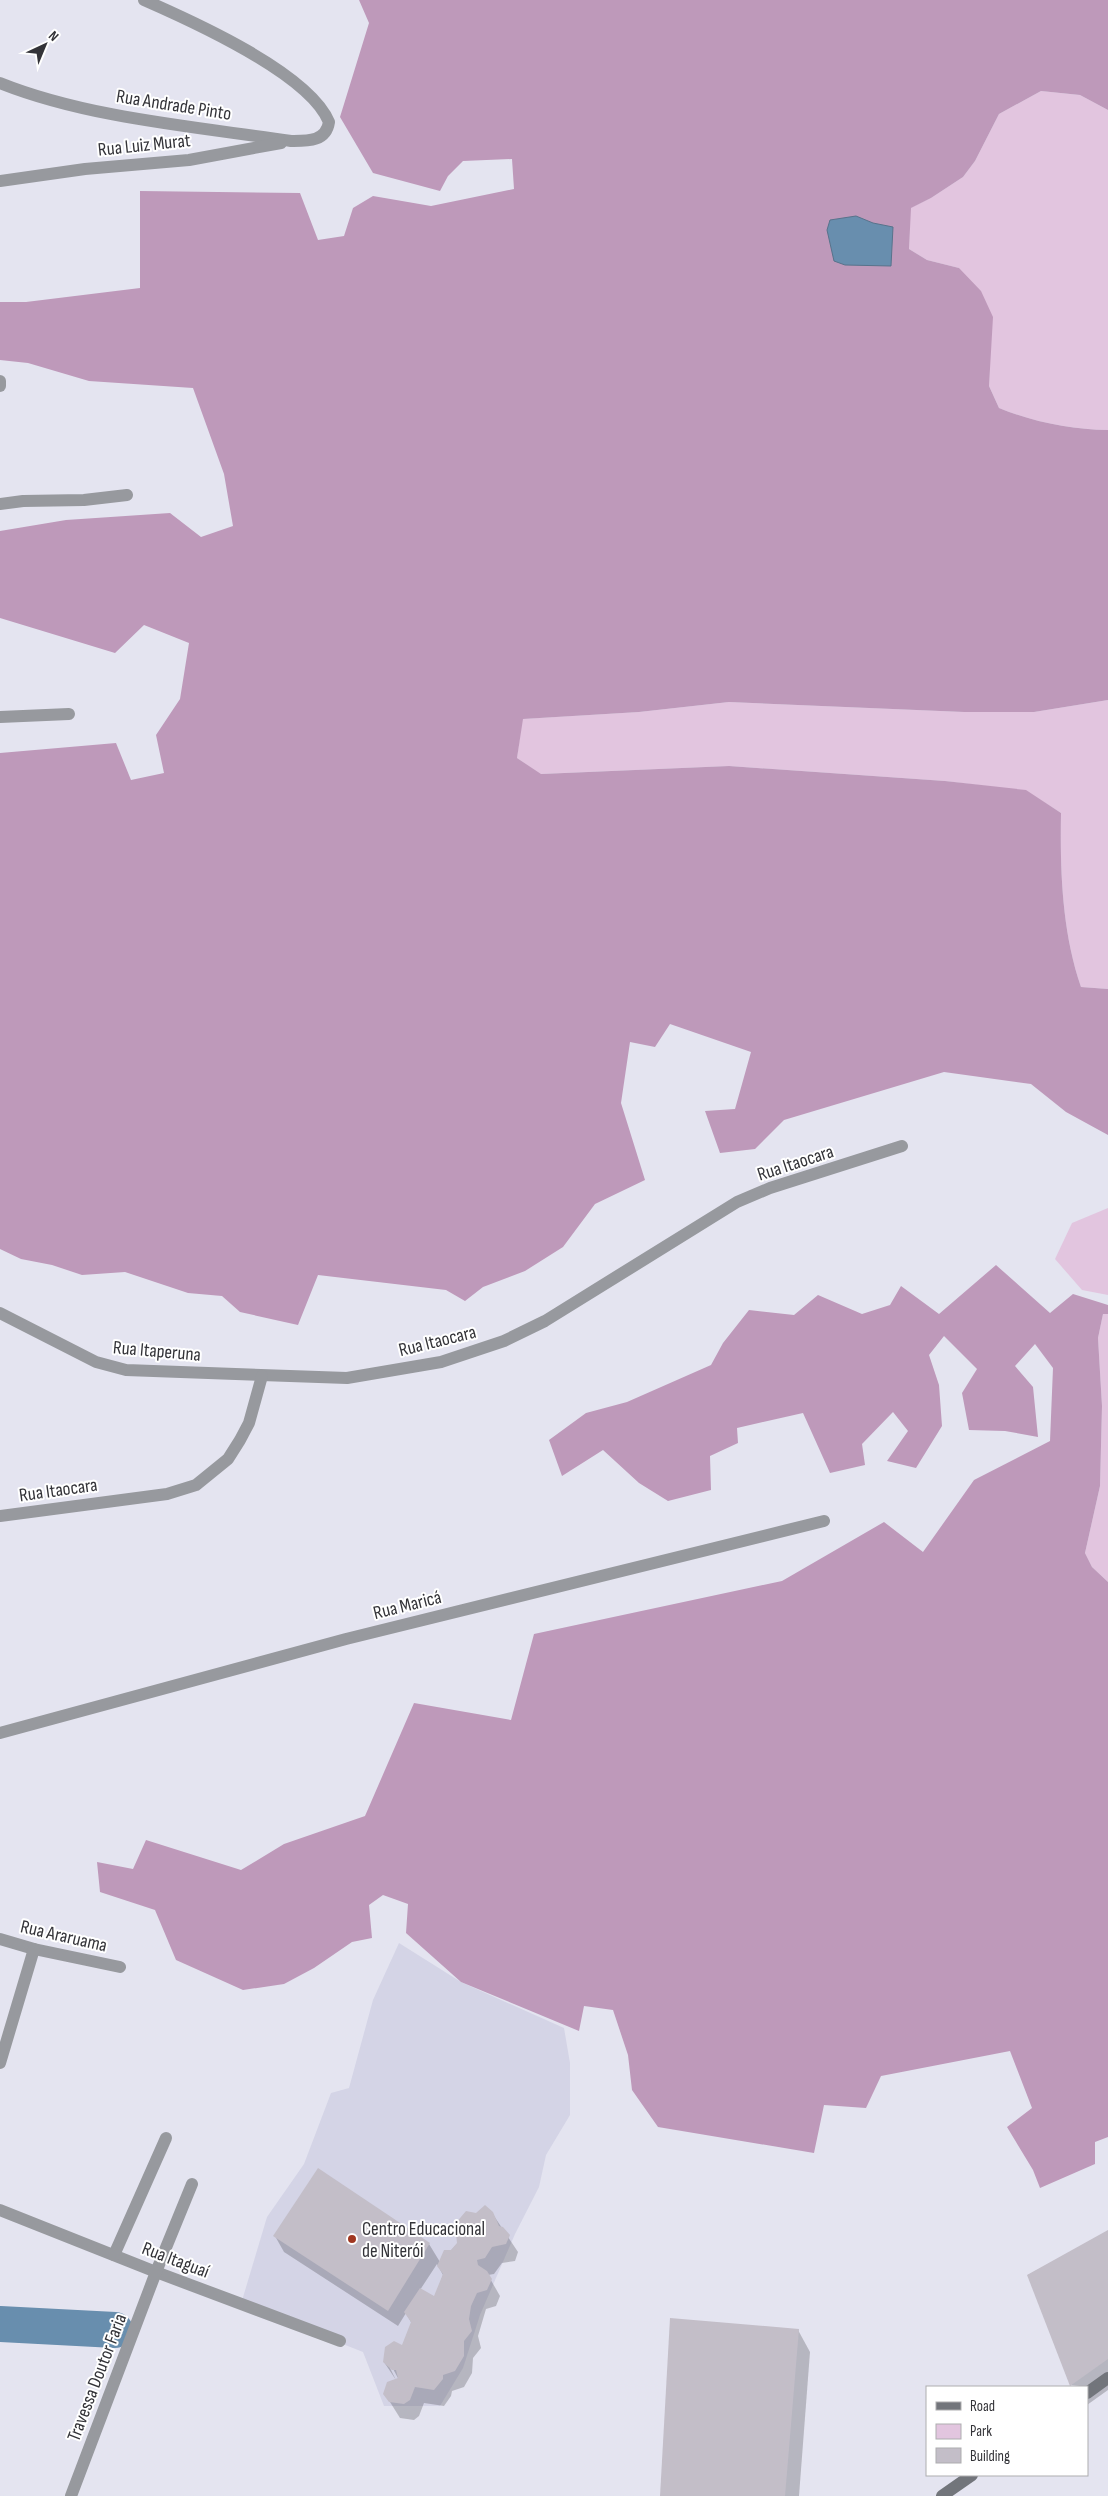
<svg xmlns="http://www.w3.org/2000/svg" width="1108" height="2496" font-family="'Sofia Sans Condensed',sans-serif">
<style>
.built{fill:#d4d4e6}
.green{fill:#e2c5df}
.forest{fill:#be99ba}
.water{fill:#688eae;stroke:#58738b}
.shadow{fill:#0003;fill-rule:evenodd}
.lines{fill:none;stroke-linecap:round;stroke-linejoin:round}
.river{stroke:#688eae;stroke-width:36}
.building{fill:#c3bec8}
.minor{stroke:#97999e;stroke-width:12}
.secondary{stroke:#72757b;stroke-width:12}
.poi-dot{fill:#a03721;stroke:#fff;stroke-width:2}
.labels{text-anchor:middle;stroke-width:4;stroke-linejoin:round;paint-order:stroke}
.street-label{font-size:19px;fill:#333338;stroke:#fff}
.poi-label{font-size:19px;fill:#333338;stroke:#fff;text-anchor:start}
</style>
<rect width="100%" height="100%" fill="#e4e4f0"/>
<polygon class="built" points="399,1943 461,1982 564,2028 570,2063 570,2115 546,2155 539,2187 515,2234 480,2315 463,2368 440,2406 384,2406 363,2352 241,2304 267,2217 304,2164 331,2093 349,2088 373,2000"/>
<g class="green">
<path d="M1041,91L1080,95L1108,110V430C1072,430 1033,422 999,408L989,386L990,353L959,268L927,260L909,249L910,208L931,198L963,177L975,161L999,114Z"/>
<path d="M1108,700V989L1081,987C1062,931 1060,872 1061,813L1026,791L945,781L729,766L540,774L517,758L522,719L639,712L729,702L964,712H1034Z"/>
<polygon points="1108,1208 1108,1295 1082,1290 1055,1259 1072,1223"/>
<polygon points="1103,1314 1108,1314 1108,1582 1092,1567 1085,1553 1100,1486 1102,1406 1098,1338"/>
</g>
<g class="forest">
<path d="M359,0H1108V110L1080,95L1041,91L999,114L975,161L963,177L931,198L911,208L909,249L927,260L959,268L981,291L993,317L989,386L999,408C1033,422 1072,430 1108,430V700L1034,712H964L729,702L639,712L523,719L517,758L541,774L729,766L945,781L1026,790L1061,813C1060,872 1062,931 1081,987L1108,989V1135L1066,1112L1031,1084L944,1072L784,1120L755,1149L720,1153L705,1111L735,1109L751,1052L670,1024L655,1047L630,1042L621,1103L645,1180L595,1204L563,1247L525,1271L483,1287L465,1301L446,1290L318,1275L298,1325L240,1312L222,1296L188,1293L125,1272L82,1275L52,1265L21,1259L0,1249V753L116,743L131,780L164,773L156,735L180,699L189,643L144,625L115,653L0,618V531L66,520L170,513L201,537L233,526L224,474L193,388L89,381L28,363L0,360V302H26L140,288V191L300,193L318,240L344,236L353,208L373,196L431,206L514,189L512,159L463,161L448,176L440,191L373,173L340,117L369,23Z"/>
<polygon points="996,1265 1050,1313 1073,1294 1108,1305 1108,1314 1103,1314 1098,1338 1102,1406 1100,1486 1085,1553 1092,1567 1108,1582 1108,2137 1095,2142 1095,2164 1040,2188 1033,2170 1007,2127 1032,2108 1010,2051 881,2076 866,2108 824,2105 814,2153 658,2127 632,2090 628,2055 613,2010 584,2006 579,2031 461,1982 406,1933 408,1904 383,1895 369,1905 372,1938 352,1942 314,1968 284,1984 243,1990 176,1960 155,1910 100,1892 97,1862 133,1869 146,1840 241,1870 284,1844 365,1816 414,1703 511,1720 534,1634 782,1581 884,1522 923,1552 974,1480 1050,1441 1053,1368 1035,1344 1015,1366 1033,1387 1038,1437 1005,1431 969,1430 962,1393 977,1369 944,1336 929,1355 939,1385 942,1426 916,1468 887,1461 908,1431 893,1412 862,1444 865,1465 830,1473 803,1413 737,1428 738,1443 710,1456 711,1490 668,1501 639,1483 603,1450 562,1476 549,1440 586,1413 627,1402 711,1365 723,1343 749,1310 794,1315 818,1295 862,1314 890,1305 901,1286 939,1314"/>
</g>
<polygon class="water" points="856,216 873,223 893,227 891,266 845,265 834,261 827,230 830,220"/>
<g class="shadow">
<path d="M492,2213L518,2252L515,2261L502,2263L494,2274L488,2275L500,2296L496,2306L486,2309L478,2336L481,2348L473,2358L472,2373L464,2387L452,2391L451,2396L444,2406L424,2403L419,2416L414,2420L400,2418L385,2394L396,2380L384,2362L403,2346L412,2324L406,2313L398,2326L284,2252L275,2236L429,2244L440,2262L458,2243L476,2214ZM437,2264L443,2275L435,2297L420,2290ZM392,2367L399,2380H396L390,2368Z"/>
<polygon points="1108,2232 1108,2390 1087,2405 1087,2387 1072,2385 1028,2275"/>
<polygon points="798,2330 810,2352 799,2496 661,2496"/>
</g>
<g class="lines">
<polyline class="river" points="0,2324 115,2330"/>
</g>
<g class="building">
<polygon points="318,2168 430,2243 388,2311 273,2236"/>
<polygon points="485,2205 493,2212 499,2226 503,2227 510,2235 506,2244 492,2247 485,2258 477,2260 478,2265 487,2271 492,2279 487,2290 477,2293 471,2306 469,2319 472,2331 464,2341 464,2356 455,2371 443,2375 443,2379 434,2390 415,2387 410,2400 404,2404 389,2402 383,2394 387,2382 398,2378 396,2370 392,2370 383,2362 385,2347 394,2341 402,2345 411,2322 404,2312 420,2288 434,2296 443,2274 437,2266 444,2250 451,2250 457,2243 455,2224 466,2211 476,2213"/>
<polygon points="1108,2230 1108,2359 1070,2386 1027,2275"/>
<polygon points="670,2318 799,2329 785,2496 660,2496"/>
</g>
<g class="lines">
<g class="minor">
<path d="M0,83C87,118 198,127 291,141C307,141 326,142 329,122C309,73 192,21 144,0"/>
<polyline points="0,181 85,169 189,160 281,143"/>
<polyline points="0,381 0,386"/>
<polyline points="0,504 23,501 84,500 127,495"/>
<polyline points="0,717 69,714"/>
<polyline points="0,1313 96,1362 126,1370 347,1378 441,1362 504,1341 545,1321 737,1202 770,1188 902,1146"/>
<polyline points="0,1516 167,1494 196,1485 228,1459 240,1440 249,1423 262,1376"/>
<polyline points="0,1733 346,1639 824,1521"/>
<polyline points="0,1939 34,1949 120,1967"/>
<polyline points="0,2063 34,1949"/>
<polyline points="0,2210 156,2272 340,2341"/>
<polyline points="114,2255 166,2138"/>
<polyline points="71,2496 156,2272 192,2184"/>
</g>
<g class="secondary">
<polyline points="1087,2393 1108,2378"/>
<polyline points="942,2496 972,2475"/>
</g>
</g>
<circle class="poi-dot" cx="352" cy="2239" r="5"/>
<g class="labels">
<g class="street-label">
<text transform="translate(174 104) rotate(9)" y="7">Rua Andrade Pinto</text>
<text transform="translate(144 144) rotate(-6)" y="7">Rua Luiz Murat</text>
<text transform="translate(795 1162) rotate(-18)" y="7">Rua Itaocara</text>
<text transform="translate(437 1340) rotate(-14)" y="7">Rua Itaocara</text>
<text transform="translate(157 1350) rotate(5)" y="7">Rua Itaperuna</text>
<text transform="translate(58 1489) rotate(-8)" y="7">Rua Itaocara</text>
<text transform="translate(407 1604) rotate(-14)" y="7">Rua Maricá</text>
<text transform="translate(64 1935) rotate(13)" y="7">Rua Araruama</text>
<text transform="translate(176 2259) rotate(21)" y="7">Rua Itaguaí</text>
<text transform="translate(96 2377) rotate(-69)" y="7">Travessa Doutor Faria</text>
</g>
<g class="poi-label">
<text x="362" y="2235">Centro Educacional<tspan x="362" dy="22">de Niterói</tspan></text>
</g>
</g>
<rect x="926" y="2386" width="162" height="90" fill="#ffffff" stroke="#adadaf"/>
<rect x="936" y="2402" width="25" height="8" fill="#72757b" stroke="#adadaf"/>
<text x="970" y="2411" font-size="15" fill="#333338">Road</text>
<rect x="936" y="2424" width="25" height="15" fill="#e2c5df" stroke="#adadaf"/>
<text x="970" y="2436" font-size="15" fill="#333338">Park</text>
<rect x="936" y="2448" width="25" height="15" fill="#c3bec8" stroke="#adadaf"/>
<text x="970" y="2461" font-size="15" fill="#333338">Building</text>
<g transform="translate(45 45) rotate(44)" stroke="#ffffff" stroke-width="4" paint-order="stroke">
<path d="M0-4L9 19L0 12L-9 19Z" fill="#333338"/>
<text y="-8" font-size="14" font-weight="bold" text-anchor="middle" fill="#333338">N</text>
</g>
</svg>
